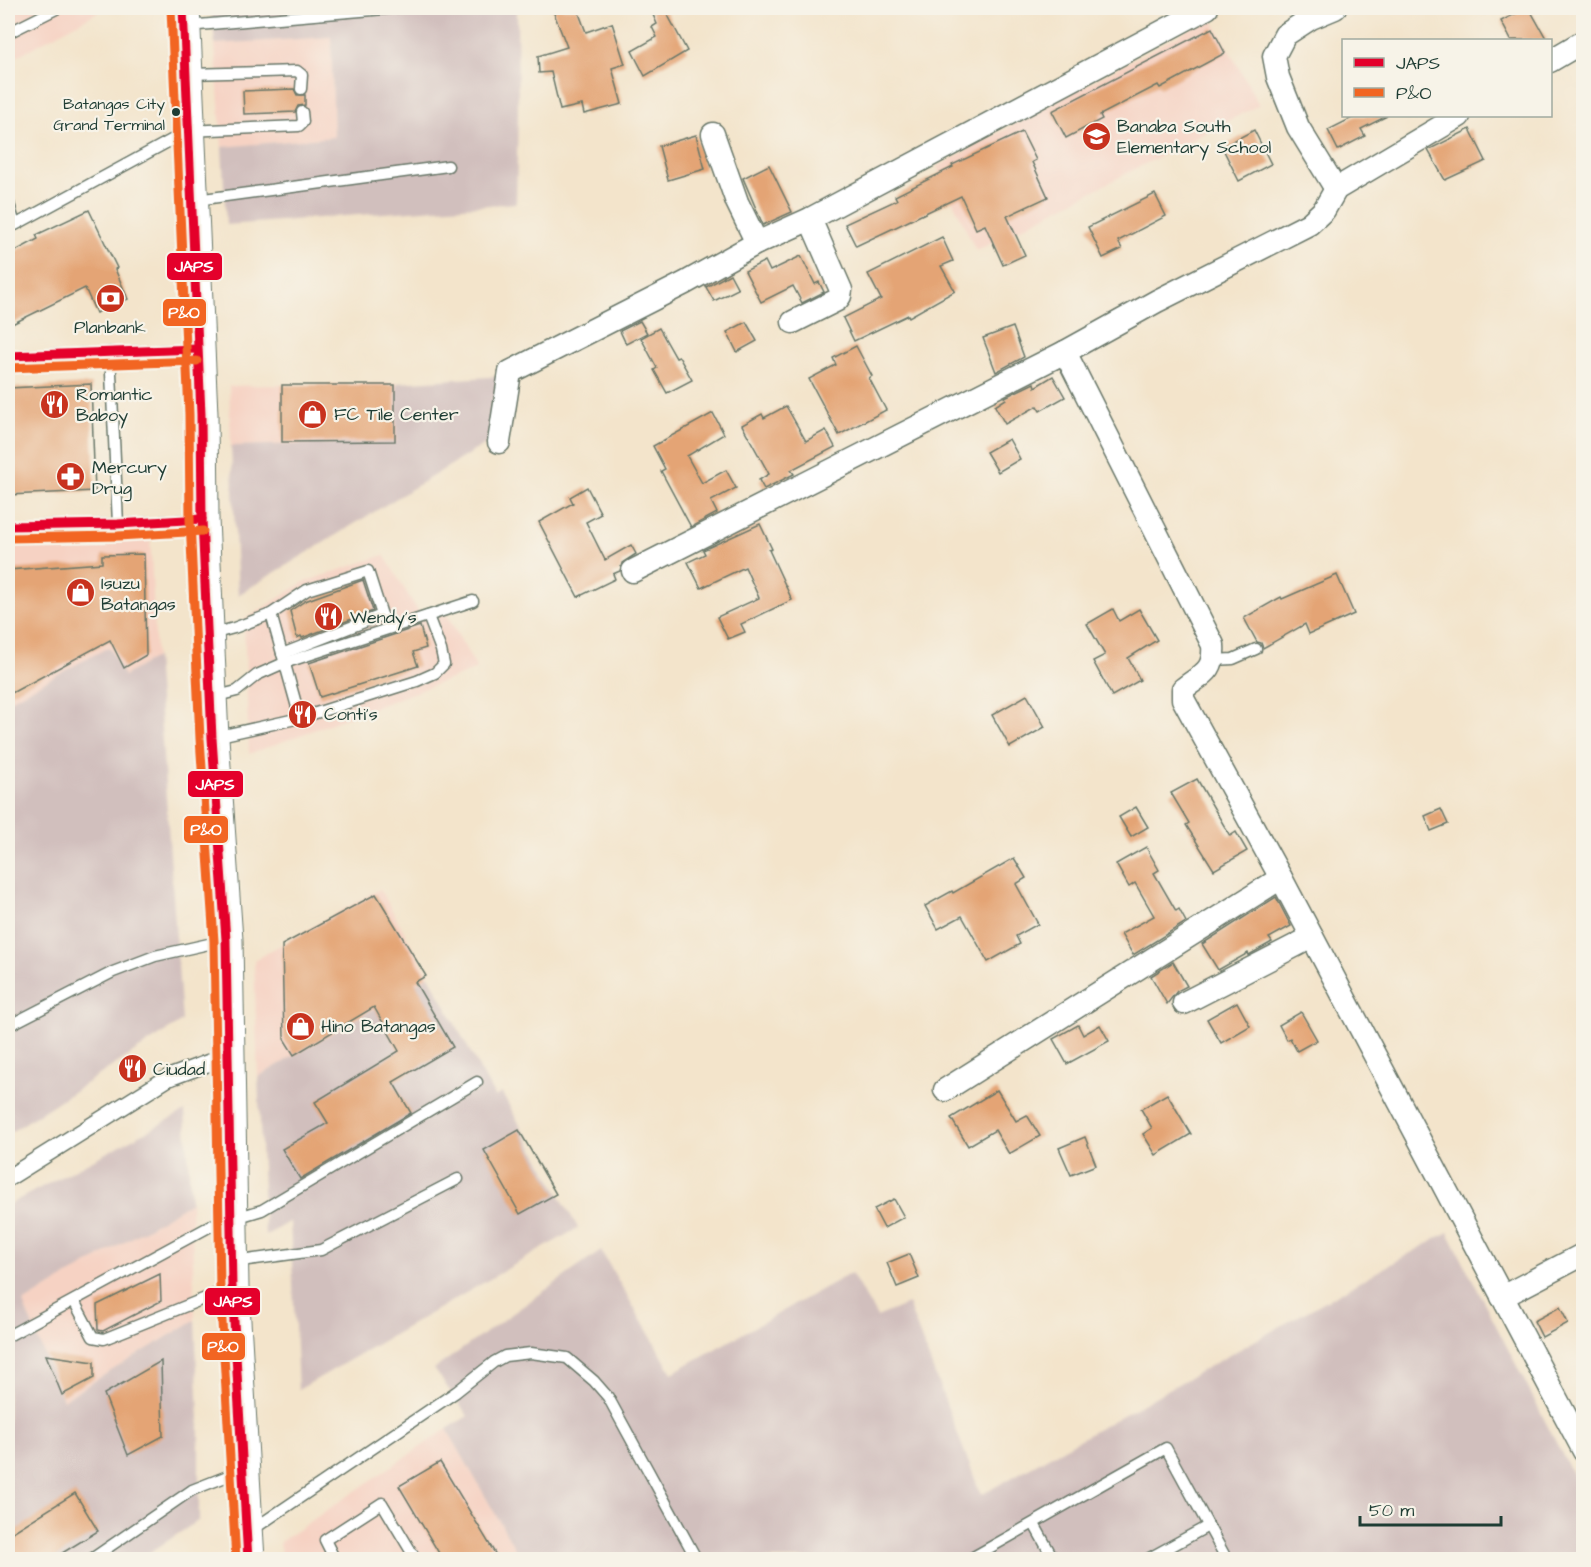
<svg xmlns="http://www.w3.org/2000/svg" width="1591" height="1567" font-family="'Architects Daughter',sans-serif">
<style>
.built{fill:#f6d2c3}
.industrial{fill:#d1bfbd}
.building{fill:#e4a475}
.lines{fill:none;stroke-linecap:round;stroke-linejoin:round}
.service-casing{stroke:#697769;stroke-width:13}
.pedestrian-casing{stroke:#697769;stroke-width:19}
.minor-casing{stroke:#697769;stroke-width:25}
.trunk-casing{stroke:#697769;stroke-width:35}
.service{stroke:#fff;stroke-width:10}
.pedestrian{stroke:#fff;stroke-width:16}
.minor{stroke:#fff;stroke-width:22}
.trunk{stroke:#fff;stroke-width:33}
.bus-1-casing{stroke:#f7f3e8;stroke-width:14}
.bus-2-casing{stroke:#f7f3e8;stroke-width:14}
.bus-1{stroke:#e4002b;stroke-width:9}
.bus-2{stroke:#f26522;stroke-width:9}
.bus-dot{fill:#1f3d34;stroke:#f7f3e8;stroke-width:2}
.labels{text-anchor:middle;stroke-width:4.5;stroke-linejoin:round;paint-order:stroke}
.bus-label{font-size:16px;fill:#1f3d34;stroke:#f7f3e8;text-anchor:end}
.poi-label{font-size:18px;fill:#1f3d34;stroke:#f7f3e8;text-anchor:start}
.line-badge{stroke:#f7f3e8;stroke-width:2}
.badge-label{font-size:16px;text-anchor:middle;font-weight:bold;fill:#fff}
</style>
<rect width="100%" height="100%" fill="#f7f3e8"/>
<filter id="ink" filterUnits="userSpaceOnUse"><feTurbulence type="fractalNoise" baseFrequency=".0167" numOctaves="2"/><feDisplacementMap in="SourceGraphic" scale="12" xChannelSelector="R" yChannelSelector="G"/><feConvolveMatrix kernelMatrix="1 2 1 2 8 2 1 2 1" color-interpolation-filters="sRGB"/></filter>
<filter id="wash" filterUnits="userSpaceOnUse"><feTurbulence type="fractalNoise" baseFrequency=".008" numOctaves="4" result="noise"/><feDisplacementMap in="SourceGraphic" scale="24" xChannelSelector="R" yChannelSelector="G"/><feGaussianBlur stdDeviation="1.35" result="paint"/><feColorMatrix in="noise" values="0 0 0 0 0 0 0 0 0 0 0 0 0 0 0 0 0 1.4 0 .05"/><feComposite in="paint" operator="in"/></filter>
<g filter="url(#wash)">
<rect width="100%" height="100%" fill="#f3e4cb"/>
<g class="built">
<polygon points="8,8 105,8 8,61"/>
<polygon points="1211,17 1259,105 976,251 937,167"/>
<polygon points="331,37 334,137 222,147 215,44"/>
<polygon points="397,383 397,442 231,446 229,386"/>
<polygon points="150,535 156,657 124,676 109,648 8,701 8,539"/>
<polygon points="384,555 419,613 441,605 477,669 249,754 244,620 304,582"/>
<polygon points="380,889 429,976 258,1077 254,960"/>
<polygon points="191,1202 195,1320 63,1400 23,1303"/>
<polygon points="447,1429 521,1559 281,1559 280,1542"/>
</g>
<g class="industrial">
<polygon points="211,8 517,8 518,112 516,203 226,225 222,147 334,137 331,37 215,44"/>
<polygon points="504,376 495,438 238,595 231,446 396,442 397,383"/>
<polygon points="109,647 124,676 156,657 182,1021 8,1134 8,701"/>
<polygon points="429,976 495,1097 502,1093 578,1228 298,1390 290,1221 265,1236 258,1077"/>
<polygon points="185,1111 191,1202 23,1303 63,1400 195,1320 199,1419 199,1520 140,1559 8,1559 8,1205"/>
<polygon points="1448,1232 1583,1495 1583,1559 521,1559 447,1429 468,1416 434,1369 601,1251 672,1373 851,1273 877,1317 908,1304 981,1495"/>
</g>
<g id="blocks">
<g class="building">
<polygon points="552,8 577,8 586,32 612,23 625,64 612,68 622,104 584,114 582,105 560,110 551,72 539,73 538,56 567,47"/>
<polygon points="650,8 664,8 687,51 645,76 632,51 657,37 652,27 657,24"/>
<polygon points="1527,8 1529,8 1547,40 1511,40 1501,21"/>
<polygon points="1212,28 1225,53 1160,88 1158,85 1100,115 1102,119 1066,138 1052,111"/>
<polygon points="294,89 297,95 305,95 305,105 298,106 295,112 244,114 243,91"/>
<polygon points="1356,116 1387,116 1361,129 1365,136 1338,150 1328,130"/>
<polygon points="1470,129 1486,161 1445,180 1428,150"/>
<polygon points="1254,130 1271,164 1239,181 1222,147"/>
<polygon points="1022,132 1036,160 1032,162 1048,197 1007,216 1025,255 1003,265 985,225 976,229 961,196 856,246 845,224 897,200 895,196 953,167 952,165"/>
<polygon points="696,135 705,169 668,180 659,146"/>
<polygon points="769,165 792,212 763,225 743,178"/>
<polygon points="1155,194 1166,216 1118,241 1122,249 1103,258 1088,227"/>
<polygon points="89,210 117,268 115,269 128,299 96,313 85,288 8,326 8,255 38,239 36,235"/>
<polygon points="942,237 953,261 941,266 955,291 909,317 908,315 854,341 843,318 881,299 868,274"/>
<polygon points="801,256 815,284 819,282 824,292 802,303 793,286 761,302 745,271 765,261 770,271"/>
<polygon points="730,274 738,289 714,301 706,287"/>
<polygon points="640,321 647,333 626,344 620,331"/>
<polygon points="746,322 757,341 737,352 727,332"/>
<polygon points="1013,327 1024,357 996,372 983,338"/>
<polygon points="659,328 676,358 679,357 692,380 667,393 654,370 657,368 641,338"/>
<polygon points="856,346 872,376 869,378 886,410 839,435 809,379 836,365 833,358"/>
<polygon points="1053,376 1065,397 1040,411 1037,406 1005,424 995,406 1006,399 1005,397 1034,383 1035,387"/>
<polygon points="91,384 95,491 8,495 8,388"/>
<polygon points="282,385 395,385 395,441 282,442"/>
<polygon points="786,406 806,441 826,430 835,447 791,470 794,474 764,489 759,480 769,474 742,425 762,414 764,418"/>
<polygon points="713,413 724,434 687,456 702,483 726,470 736,488 711,501 717,513 691,527 661,471 665,469 653,446"/>
<polygon points="1009,439 1020,459 998,472 986,452"/>
<polygon points="587,487 601,514 586,522 605,560 631,545 636,554 622,563 620,571 613,574 615,579 578,597 539,522 573,503 570,497"/>
<polygon points="760,524 772,549 769,550 792,600 741,624 745,632 728,639 717,617 759,598 745,567 701,588 688,562 705,554 703,550"/>
<polygon points="144,554 146,655 124,668 110,640 8,695 8,570 102,563 102,555"/>
<polygon points="1337,575 1354,614 1309,634 1305,624 1263,648 1261,643 1257,642 1244,618 1281,597 1282,599"/>
<polygon points="363,580 373,611 302,638 301,636 297,638 290,611 305,601"/>
<polygon points="1113,609 1119,621 1139,609 1157,640 1128,658 1140,680 1112,696 1093,661 1105,655 1087,624"/>
<polygon points="420,626 426,648 413,652 418,666 320,697 309,663"/>
<polygon points="1027,695 1045,727 1010,747 992,715"/>
<polygon points="1197,779 1230,836 1236,832 1247,851 1214,870 1186,825 1189,823 1171,793"/>
<polygon points="1136,807 1148,827 1131,837 1119,817"/>
<polygon points="1441,809 1448,824 1431,831 1425,816"/>
<polygon points="1146,847 1159,870 1154,873 1176,911 1179,909 1186,922 1133,955 1121,934 1154,916 1135,883 1129,887 1116,864"/>
<polygon points="1014,858 1026,878 1016,884 1038,924 1016,936 1020,944 988,962 962,916 938,929 925,906 952,891 953,893"/>
<polygon points="376,894 426,976 415,982 453,1047 393,1082 411,1113 300,1179 282,1149 328,1123 315,1102 399,1051 374,1007 294,1055 284,1039 282,945"/>
<polygon points="1276,897 1291,926 1269,938 1272,942 1249,955 1248,953 1218,970 1202,944"/>
<polygon points="1173,962 1187,986 1177,991 1167,1004 1151,976"/>
<polygon points="1237,1002 1250,1026 1221,1043 1207,1019"/>
<polygon points="1301,1012 1317,1040 1297,1051 1290,1038 1287,1040 1279,1025"/>
<polygon points="1078,1025 1083,1035 1100,1025 1109,1041 1067,1064 1053,1039"/>
<polygon points="997,1090 1016,1121 1027,1115 1040,1136 1009,1154 995,1130 968,1146 951,1118"/>
<polygon points="1167,1094 1191,1134 1156,1155 1143,1134 1152,1128 1141,1109"/>
<polygon points="519,1130 556,1194 520,1214 484,1150"/>
<polygon points="1085,1137 1096,1165 1071,1175 1059,1148"/>
<polygon points="894,1199 904,1217 884,1228 874,1209"/>
<polygon points="909,1254 919,1278 897,1287 887,1263"/>
<polygon points="160,1274 161,1301 103,1331 98,1330 97,1305"/>
<polygon points="1560,1307 1568,1323 1542,1337 1534,1321"/>
<polygon points="46,1355 94,1362 94,1378 62,1395"/>
<polygon points="161,1361 163,1436 128,1455 104,1394"/>
<polygon points="440,1462 499,1560 443,1560 399,1486"/>
<polygon points="75,1493 98,1531 51,1560 8,1560 8,1535"/>
</g>
</g>
</g>
<g filter="url(#ink)">
<use href="#blocks" fill-opacity="0" stroke="#697769" stroke-width="1.5"/>
<g class="lines">
<defs>
<g id="service">
<polyline points="187,26 396,8"/>
<polyline points="8,33 58,8"/>
<polyline points="190,74 297,71 302,75 301,89"/>
<polyline points="8,200 15,225 188,131 299,126 303,122 302,112"/>
<polyline points="196,200 448,166"/>
<polyline points="110,352 118,524"/>
<polyline points="8,356 196,349"/>
<polyline points="8,526 118,524 199,519"/>
<polyline points="271,614 300,718"/>
<polyline points="212,634 234,628 271,614 307,590 368,571 382,615 282,654"/>
<polyline points="1214,660 1233,659 1256,649"/>
<polyline points="213,697 237,691 257,675 284,663 473,601"/>
<polyline points="215,737 300,718 417,681 435,673 444,664 441,650 428,616"/>
<polyline points="8,1026 113,972 155,956 222,941"/>
<polyline points="233,1262 321,1250 458,1179"/>
<polyline points="74,1301 93,1337 104,1339 228,1289"/>
<polyline points="8,1336 229,1216 242,1216 262,1210 477,1082"/>
<polyline points="1034,1524 1054,1560"/>
<polyline points="252,1530 456,1392 494,1362 505,1356 531,1353 567,1358 594,1381 608,1397 697,1560"/>
<polyline points="90,1560 192,1490 238,1472"/>
<polyline points="335,1560 325,1540 382,1503 415,1558 412,1560"/>
<polyline points="968,1560 1166,1448 1227,1560"/>
<polyline points="1146,1560 1208,1526"/>
</g>
<polyline id="pedestrian" points="8,1178 168,1078 227,1056"/>
<g id="minor">
<polyline points="1335,8 1311,18 1285,35 1274,56 1278,77 1298,127 1336,189"/>
<polyline points="1550,61 1584,41"/>
<polyline points="713,134 737,202 757,243"/>
<polyline points="793,322 837,300 840,296 841,290 810,219"/>
<path d="M1065,352L1213,645C1215,672 1202,674 1183,689V699L1281,878L1584,1451"/>
<polyline points="499,442 510,372 685,283 757,243 810,219 1207,8"/>
<polyline points="633,571 1065,352 1157,301 1309,224 1324,210 1336,189 1459,116"/>
<polyline points="1184,1003 1312,937"/>
<polyline points="945,1090 1281,878"/>
<polyline points="1502,1297 1584,1254"/>
</g>
<polyline id="trunk" points="183,8 201,414 202,519 212,738 226,940 232,1287 248,1560"/>
</defs>
<use href="#service" class="service-casing"/>
<use href="#pedestrian" class="pedestrian-casing"/>
<use href="#minor" class="minor-casing"/>
<use href="#trunk" class="trunk-casing"/>
<use href="#service" class="service"/>
<use href="#pedestrian" class="pedestrian"/>
<use href="#minor" class="minor"/>
<use href="#trunk" class="trunk"/>
<defs>
<g id="bus-1">
<polyline points="183,8 201,414 202,519 212,738 226,940 232,1287 248,1560"/>
<polyline points="8,356 197,349"/>
<polyline points="8,526 118,524 202,519"/>
</g>
<g id="bus-2">
<polyline points="171,9 189,414 190,520 200,739 214,941 220,1288 236,1560"/>
<polyline points="8,368 197,361"/>
<polyline points="8,538 118,536 203,531"/>
</g>
</defs>
<use href="#bus-1" class="bus-1-casing"/>
<use href="#bus-2" class="bus-2-casing"/>
<use href="#bus-1" class="bus-1"/>
<use href="#bus-2" class="bus-2"/>
</g>
</g>
<defs>
<symbol id="school-disc" viewBox="-11 -11 22 22"><circle r="9.5" fill="#c8321e" stroke="#f7f3e8"/><path d="M0-5L7-2L0 1L-7-2ZM-4 1L0 2.5L4 1V4Q0 6-4 4Z" fill="#fff"/></symbol>
<symbol id="bank-disc" viewBox="-11 -11 22 22"><circle r="9.5" fill="#c8321e" stroke="#f7f3e8"/><path d="M-6-4H6V4H-6ZM0-2.3a2.3 2.3 0 1 0 0 4.6a2.3 2.3 0 1 0 0-4.6Z" fill="#fff"/></symbol>
<symbol id="restaurant-disc" viewBox="-11 -11 22 22"><circle r="9.5" fill="#c8321e" stroke="#f7f3e8"/><path d="M-5-6h1v4h1v-4h1v4h1v-4h1v5L-1.5 .5V6h-2V.5L-5-1ZM5-6V6H3V1.5H1.5Q1.5-4 5-6Z" fill="#fff"/></symbol>
<symbol id="shop-disc" viewBox="-11 -11 22 22"><circle r="9.5" fill="#c8321e" stroke="#f7f3e8"/><path d="M-5-2.5h2.3a2.7 3.5 0 0 1 5.4 0H5L5.5 6h-11ZM-1.5-2.5h3a1.5 2.3 0 0 0-3 0Z" fill="#fff"/></symbol>
<symbol id="pharmacy-disc" viewBox="-11 -11 22 22"><circle r="9.5" fill="#c8321e" stroke="#f7f3e8"/><path d="M-2-6h4v4h4v4h-4v4h-4v-4h-4v-4h4Z" fill="#fff"/></symbol>
</defs>
<g fill-rule="evenodd">
<use href="#school-disc" x="1080" y="120" width="33" height="33"/>
<use href="#bank-disc" x="94" y="282" width="33" height="33"/>
<use href="#restaurant-disc" x="38" y="388" width="33" height="33"/>
<use href="#shop-disc" x="296" y="398" width="33" height="33"/>
<use href="#pharmacy-disc" x="54" y="460" width="33" height="33"/>
<use href="#shop-disc" x="64" y="576" width="33" height="33"/>
<use href="#restaurant-disc" x="312" y="600" width="33" height="33"/>
<use href="#restaurant-disc" x="286" y="698" width="33" height="33"/>
<use href="#shop-disc" x="284" y="1010" width="33" height="33"/>
<use href="#restaurant-disc" x="116" y="1052" width="33" height="33"/>
</g>
<circle class="bus-dot" cx="176" cy="112" r="5"/>
<g class="labels">
<g class="bus-label">
<text x="165" y="109">Batangas City<tspan x="165" dy="21">Grand Terminal</tspan></text>
</g>
<g class="poi-label">
<text x="1117" y="132">Banaba South<tspan x="1117" dy="21">Elementary School</tspan></text>
<text x="110" y="333" text-anchor="middle">Planbank</text>
<text x="76" y="400">Romantic<tspan x="76" dy="21">Baboy</tspan></text>
<text x="334" y="420">FC Tile Center</text>
<text x="92" y="473">Mercury<tspan x="92" dy="21">Drug</tspan></text>
<text x="101" y="589">Isuzu<tspan x="101" dy="21">Batangas</tspan></text>
<text x="350" y="623">Wendy's</text>
<text x="324" y="720">Conti's</text>
<text x="321" y="1032">Hino Batangas</text>
<text x="153" y="1075">Ciudad</text>
</g>
</g>
<g class="line-badge">
<rect x="166" y="252" width="57" height="29" rx="6" fill="#e4002b"/>
<rect x="162" y="298" width="45" height="29" rx="6" fill="#f26522"/>
<rect x="187" y="770" width="57" height="28" rx="6" fill="#e4002b"/>
<rect x="183" y="815" width="46" height="29" rx="6" fill="#f26522"/>
<rect x="204" y="1287" width="57" height="29" rx="6" fill="#e4002b"/>
<rect x="201" y="1332" width="45" height="29" rx="6" fill="#f26522"/>
</g>
<g class="badge-label">
<text x="194" y="272">JAPS</text>
<text x="184" y="318">P&amp;O</text>
<text x="215" y="790">JAPS</text>
<text x="206" y="835">P&amp;O</text>
<text x="233" y="1307">JAPS</text>
<text x="223" y="1352">P&amp;O</text>
</g>
<rect width="1591" height="1567" fill="none" stroke="#f7f3e8" stroke-width="30"/>
<rect x="1342" y="39" width="210" height="78" fill="#f7f3e8" stroke="#a1aaa0" stroke-width="1.5"/>
<rect x="1354" y="58" width="30" height="9" fill="#e4002b" stroke="#a1aaa0" stroke-width="1.5"/>
<text x="1396" y="69" font-size="18" fill="#1f3d34">JAPS</text>
<rect x="1354" y="88" width="30" height="9" fill="#f26522" stroke="#a1aaa0" stroke-width="1.5"/>
<text x="1396" y="99" font-size="18" fill="#1f3d34">P&amp;O</text>
<path d="M1360 1516v9h141v-9" fill="none" stroke="#1f3d34" stroke-width="3"/>
<text x="1369" y="1516" font-size="18" fill="#1f3d34" stroke="#f7f3e8" stroke-width="4.5" paint-order="stroke">50 m</text>
</svg>
